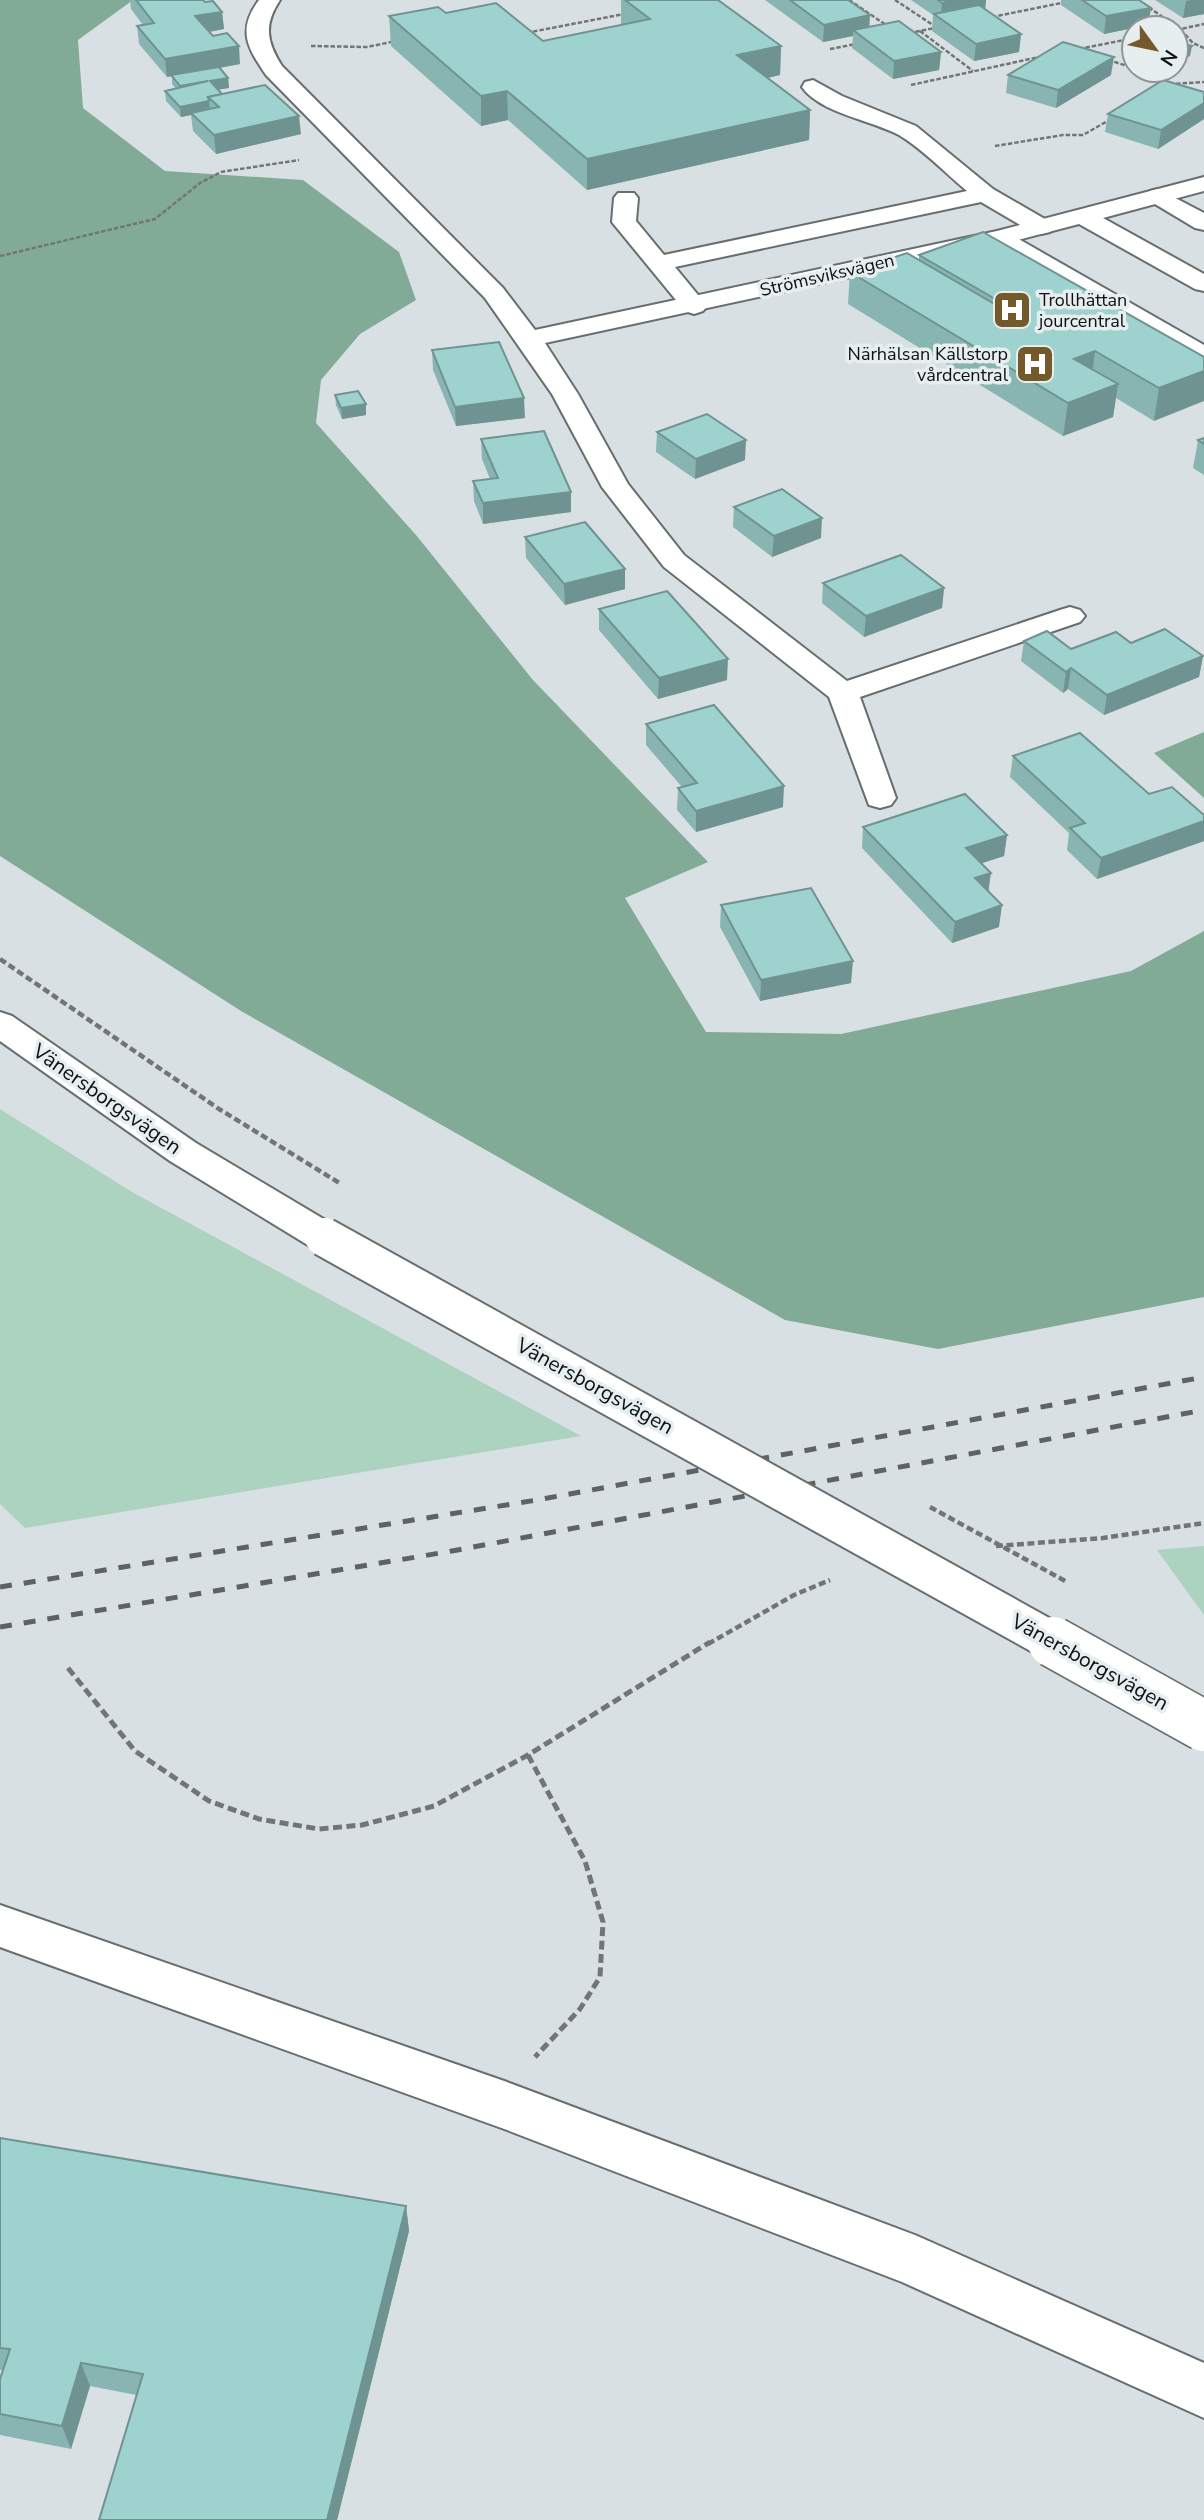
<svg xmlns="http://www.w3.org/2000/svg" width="1204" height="2520" font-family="'Nunito Sans',sans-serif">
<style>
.green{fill:#abd3bf}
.forest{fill:#82ab97}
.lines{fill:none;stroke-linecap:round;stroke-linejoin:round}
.lane-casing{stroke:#676e70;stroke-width:4}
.street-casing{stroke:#676e70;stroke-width:4}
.secondary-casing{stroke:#676e70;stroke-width:4}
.path-far2{stroke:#717577;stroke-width:2.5;stroke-dasharray:4.5 2;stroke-linecap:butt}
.path-far1{stroke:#717577;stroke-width:4.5;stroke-dasharray:7 3.5;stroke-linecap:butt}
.path{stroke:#717577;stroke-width:5;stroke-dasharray:9 4.5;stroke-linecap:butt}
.lane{fill:#fff;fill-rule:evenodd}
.street{fill:#fff;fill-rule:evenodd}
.secondary{fill:#fff;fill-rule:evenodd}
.rail{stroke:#5e6264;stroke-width:5;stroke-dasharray:12 12;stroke-linecap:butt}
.secondary-bridge-far1-casing{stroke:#676e70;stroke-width:42;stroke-linecap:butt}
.secondary-bridge-casing{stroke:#676e70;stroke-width:53;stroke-linecap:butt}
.path-bridge{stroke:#717577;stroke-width:4.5;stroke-dasharray:7 3.5;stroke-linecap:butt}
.secondary-bridge-far1{stroke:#fff;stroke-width:38}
.secondary-bridge{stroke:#fff;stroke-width:50}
.wall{fill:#88b5b1}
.shaded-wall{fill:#6f9390}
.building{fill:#9ed2ce;stroke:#6f9390;stroke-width:2}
.labels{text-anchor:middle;stroke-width:7;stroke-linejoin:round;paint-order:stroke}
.far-street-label{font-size:18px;fill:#0e1011;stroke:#e6eef0}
.far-poi-label{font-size:18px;fill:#0e1011;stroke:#e6eef0;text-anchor:start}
.street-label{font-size:21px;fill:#0e1011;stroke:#e6eef0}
</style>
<rect width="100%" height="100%" fill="#d9e0e3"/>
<g class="green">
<polygon points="0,1109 132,1192 581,1436 25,1528 0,1504"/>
<polygon points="1204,1546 1204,1615 1157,1550"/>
</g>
<g class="forest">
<polygon points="0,0 133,0 78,40 83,108 165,171 303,180 399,252 416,300 360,334 321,380 316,423 416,535 533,680 708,862 625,898 706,1032 841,1034 1131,971 1204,931 1204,1297 938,1349 785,1320 241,1011 0,856"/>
<polygon points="1204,732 1204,798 1154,753"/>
</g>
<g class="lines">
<defs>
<g id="lane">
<path d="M813,80L842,96L916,126L993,189L1050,222L1053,227L1050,232L1041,234L1032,232L981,202L675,267L707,306L703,311L694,314L685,311L612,222L614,198L618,193H634L638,198L636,221L664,255L967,191C945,173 923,149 899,135C871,120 820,113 802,87L805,82Z"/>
<polygon points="1158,189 1204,213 1204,230 1195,228 1150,201 1146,196 1150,191"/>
<polygon points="999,231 1008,233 1204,345 1204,364 1195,362 1006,254 987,238 990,233"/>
<polygon points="0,1905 507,2082 915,2235 1204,2363 1204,2418 902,2282 507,2130 0,1947"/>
</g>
<path id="street" d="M259,0H280C264,24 266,41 282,66L503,288L535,330L997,231L1204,177V191L1103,218L1204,274V291L1195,289L1079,224L999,245L545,343L578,394L628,484L684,555L847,681L1060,610L1070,607L1080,610L1085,616L1080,622L860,697L896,798L891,805L880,808L869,805L829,697L664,567L602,487L552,394L485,298L266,75C247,47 237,30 259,0Z"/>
<polygon id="secondary" points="0,1012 12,1016 196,1143 337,1227 343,1237 337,1247 324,1251 311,1247 170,1161 0,1041"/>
</defs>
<use href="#lane" class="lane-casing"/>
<use href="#street" class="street-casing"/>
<use href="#secondary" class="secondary-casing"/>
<g class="path-far2">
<polyline points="849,0 889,27"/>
<polyline points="895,0 936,27"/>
<polyline points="1138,0 1180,29 1193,43 1204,48"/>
<polyline points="992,17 1076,0"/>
<polyline points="527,30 531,32 624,14"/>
<polyline points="1176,30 1204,24"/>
<polyline points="920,31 973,71"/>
<polyline points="909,33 935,28"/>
<polyline points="311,46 367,47 396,41"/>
<polyline points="830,49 856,44"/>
<polyline points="1079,49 1134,38"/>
<polyline points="1108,60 1134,68"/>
<polyline points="1140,70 1172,84 1204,82"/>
<polyline points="911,85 1039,57"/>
<polyline points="995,146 1063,135 1083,135 1111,119"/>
<polyline points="0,256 155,219 200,183 221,172 299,160"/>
</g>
<g class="path-far1">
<polyline points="0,959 219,1109 341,1184"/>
<polyline points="996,1546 1103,1538 1204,1523"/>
<polyline points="708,1644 794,1595 830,1580"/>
</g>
<g class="path">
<polyline points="68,1668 135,1751 209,1801 259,1819 319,1829 362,1825 434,1806 528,1755 710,1642"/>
<polyline points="528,1755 585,1861 603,1922 600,1977 580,2009 535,2057"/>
</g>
<use href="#lane" class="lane"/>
<use href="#street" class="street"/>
<use href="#secondary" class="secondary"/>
<g class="rail">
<polyline points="0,1587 537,1500 1204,1377"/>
<polyline points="0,1627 452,1551 1204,1410"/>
</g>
<defs>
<polyline id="secondary-bridge-far1" points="324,1237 1057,1644"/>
<polyline id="secondary-bridge" points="1053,1642 1204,1726"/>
</defs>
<use href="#secondary-bridge-far1" class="secondary-bridge-far1-casing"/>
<use href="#secondary-bridge" class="secondary-bridge-casing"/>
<polyline class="path-bridge" points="930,1507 1067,1582"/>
<use href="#secondary-bridge-far1" class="secondary-bridge-far1"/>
<use href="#secondary-bridge" class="secondary-bridge"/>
</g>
<g class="wall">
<polygon points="130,0 203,0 222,12 224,29 210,32 240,64 220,68 228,78 229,88 218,89 222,94 301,134 216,154 193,131 191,115 181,117 166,101 165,91 176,89 172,84 172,76 167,77 139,44 137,26 143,25 131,9"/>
<polygon points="621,0 718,0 781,46 780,75 768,78 810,110 809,140 587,190 508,120 481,126 391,46 389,16 446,13 543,41 621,25"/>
<polygon points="765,0 848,0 869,27 941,52 939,70 893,79 852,48 853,36 823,42"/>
<polygon points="911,0 986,0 985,9 1021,34 1019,52 974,61 932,31 933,15"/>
<polygon points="1061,0 1139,0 1151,8 1148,25 1104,34 1061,5"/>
<polygon points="1155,0 1204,0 1204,14 1183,18"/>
<polygon points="1134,46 1134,61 1127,59 1128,50"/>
<polygon points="1008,75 1111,75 1056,108 1006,93"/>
<polygon points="1204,92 1204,119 1158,149 1105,132 1108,114"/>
<polygon points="919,255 1204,357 1154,421 1116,398 1113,417 1063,436 848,304 850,272 919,260"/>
<polygon points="432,350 525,418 456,426 433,370"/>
<polygon points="335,395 366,404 366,415 342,419 336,405"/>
<polygon points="657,432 745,460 695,479 656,452"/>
<polygon points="1204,438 1204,475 1193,468 1198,440"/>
<polygon points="481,439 571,512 483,524 474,501 473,481 490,479 482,459"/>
<polygon points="734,507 821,538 772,557 733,527"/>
<polygon points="525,537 625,569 625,589 565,605 526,558"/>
<polygon points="823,583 944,588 942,608 864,637 822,603"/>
<polygon points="599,609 727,680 658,699 599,630"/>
<polygon points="1024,641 1071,649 1131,643 1203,656 1199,677 1104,715 1068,689 1063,693 1021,661"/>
<polygon points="646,724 783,807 696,832 677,810 678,788 682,787 646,745"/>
<polygon points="1013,756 1149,794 1204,815 1204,841 1097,879 1067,850 1069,833 1010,777"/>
<polygon points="863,827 1007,835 1004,856 982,863 999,927 952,943 862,848"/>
<polygon points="721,905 851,983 760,1001 720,927"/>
<polygon points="0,2138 406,2206 409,2231 337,2520 99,2520 136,2395 90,2386 71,2449 0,2435 0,2379 3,2370 0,2370"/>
</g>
<g class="shaded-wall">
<polygon points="954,0 986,0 985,11 941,19 942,3"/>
<polygon points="1191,0 1204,0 1204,14 1183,18 1186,1"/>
<polygon points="1151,8 1148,25 1104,34 1106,16"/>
<polygon points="222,12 224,29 197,34 195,16"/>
<polygon points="870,15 869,33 853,30 853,36 823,42 824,25"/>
<polygon points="1021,34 1019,52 974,61 976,44"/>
<polygon points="239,46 240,64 173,76 171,75 172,76 167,77 165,59"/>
<polygon points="781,46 780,75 736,85 737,55"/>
<polygon points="1192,46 1190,56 1176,64 1176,56"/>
<polygon points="941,52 939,70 893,79 894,61"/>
<polygon points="1114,57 1111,75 1056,108 1058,90"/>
<polygon points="228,78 229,88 211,91 210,81"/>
<polygon points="507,91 508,120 481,126 481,96"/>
<polygon points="209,101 210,111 191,113 191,115 181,117 180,107"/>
<polygon points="1204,103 1204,119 1158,149 1161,130"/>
<polygon points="810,110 809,140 587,190 587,159"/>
<polygon points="299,116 301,134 216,154 214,135"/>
<polygon points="1095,351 1091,383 1074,359"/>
<polygon points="1204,371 1204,401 1154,421 1159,388"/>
<polygon points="1118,384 1113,417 1063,436 1068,403"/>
<polygon points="524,398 525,418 456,426 455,407"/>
<polygon points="366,404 366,415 342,419 341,408"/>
<polygon points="746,440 745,460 695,479 696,459"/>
<polygon points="571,492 571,512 483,524 483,503"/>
<polygon points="822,518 821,538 772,557 774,536"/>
<polygon points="625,569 625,589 565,605 564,584"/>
<polygon points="944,588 942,608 864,637 866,616"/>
<polygon points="1203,656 1199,677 1104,715 1107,695"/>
<polygon points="728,659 727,680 658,699 659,678"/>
<polygon points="1071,668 1068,689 1063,693 1066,672"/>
<polygon points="784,786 783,807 696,832 696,811"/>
<polygon points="1204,821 1204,841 1097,879 1101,858"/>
<polygon points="1007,835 1004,856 964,869 966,848"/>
<polygon points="991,873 988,894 975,878"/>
<polygon points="1002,905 999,927 952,943 955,922"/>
<polygon points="853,961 851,983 760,1001 761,980"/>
<polygon points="406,2206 409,2231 337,2520 327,2520"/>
<polygon points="81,2363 90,2386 71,2449 62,2426"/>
</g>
<g class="building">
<polygon points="136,0 203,0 205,2 213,1 222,12 195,16 213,36 227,33 239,46 165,59 137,26 154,23"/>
<polygon points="625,0 718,0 781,46 737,55 810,110 587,159 507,91 481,96 389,16 438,7 446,13 496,3 543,41 650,19"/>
<polygon points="790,0 848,0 870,15 824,25"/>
<polygon points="938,0 954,0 942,3"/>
<polygon points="1082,0 1139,0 1151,8 1106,16"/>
<polygon points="979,5 1021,34 976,44 934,14"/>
<polygon points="899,21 941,52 894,61 853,30"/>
<polygon points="1063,42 1114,57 1058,90 1008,75"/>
<polygon points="1176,42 1192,46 1176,56"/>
<polygon points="1134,46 1134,51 1128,50"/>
<polygon points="219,67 228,78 210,81 222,94 208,97 209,101 180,107 165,91 208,81 180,86 171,75"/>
<polygon points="1163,80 1204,92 1204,103 1161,130 1108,114"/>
<polygon points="265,85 299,116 214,135 191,113 219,107 208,97"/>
<polygon points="983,232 1204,357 1204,371 1159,388 1095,351 1074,359 1118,384 1068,403 850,272 907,253 1003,309 1009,307 919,255"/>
<polygon points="499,342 524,398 455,407 432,350"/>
<polygon points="358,391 366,404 341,408 335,395"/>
<polygon points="707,414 746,440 696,459 657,432"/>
<polygon points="544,431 571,492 483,503 473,481 498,478 481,439"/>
<polygon points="1204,438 1204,444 1198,440"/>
<polygon points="782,489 822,518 774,536 734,507"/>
<polygon points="585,522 625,569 564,584 525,537"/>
<polygon points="901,555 944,588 866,616 823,583"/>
<polygon points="667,591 728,659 659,678 599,609"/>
<polygon points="1165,629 1203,656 1107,695 1071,668 1066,672 1024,641 1047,631 1071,649 1116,632 1131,643"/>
<polygon points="714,705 784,786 696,811 678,788 697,783 646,724"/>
<polygon points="1080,733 1149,794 1172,787 1204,815 1204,821 1101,858 1070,828 1085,823 1013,756"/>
<polygon points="965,794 1007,835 966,848 991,873 975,878 1002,905 955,922 863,827"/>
<polygon points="811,888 853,961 761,980 721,905"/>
<polygon points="0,2138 406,2206 327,2520 99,2520 143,2374 81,2363 62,2426 0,2414 0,2379 10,2349 0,2348"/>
</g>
<defs>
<symbol id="hospital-square" viewBox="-11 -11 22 22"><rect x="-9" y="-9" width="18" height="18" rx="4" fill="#74592b" stroke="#e6eef0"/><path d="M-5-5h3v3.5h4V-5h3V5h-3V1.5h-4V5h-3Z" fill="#fff"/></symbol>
</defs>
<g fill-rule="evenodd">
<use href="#hospital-square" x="990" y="288" width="44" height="44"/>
<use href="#hospital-square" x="1013" y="342" width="44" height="44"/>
</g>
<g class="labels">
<g class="far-street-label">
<text transform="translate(827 275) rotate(-13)" y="6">Strömsviksvägen</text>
</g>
<g class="far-poi-label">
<text x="1039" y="306">Trollhättan<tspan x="1039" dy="21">jourcentral</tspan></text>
<text x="1008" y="360" text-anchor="end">Närhälsan Källstorp<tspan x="1008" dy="21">vårdcentral</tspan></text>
</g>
<g class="street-label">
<text transform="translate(107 1099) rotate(35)" y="7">Vänersborgsvägen</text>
<text transform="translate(595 1386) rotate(29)" y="7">Vänersborgsvägen</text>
<text transform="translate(1090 1662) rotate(29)" y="7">Vänersborgsvägen</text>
</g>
</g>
<g transform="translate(1155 49) rotate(123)"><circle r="33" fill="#e6eef0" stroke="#909597" stroke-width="2"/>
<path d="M0-5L12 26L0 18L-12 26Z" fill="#74592b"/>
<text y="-10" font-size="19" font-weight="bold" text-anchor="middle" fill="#0e1011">N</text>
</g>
</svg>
